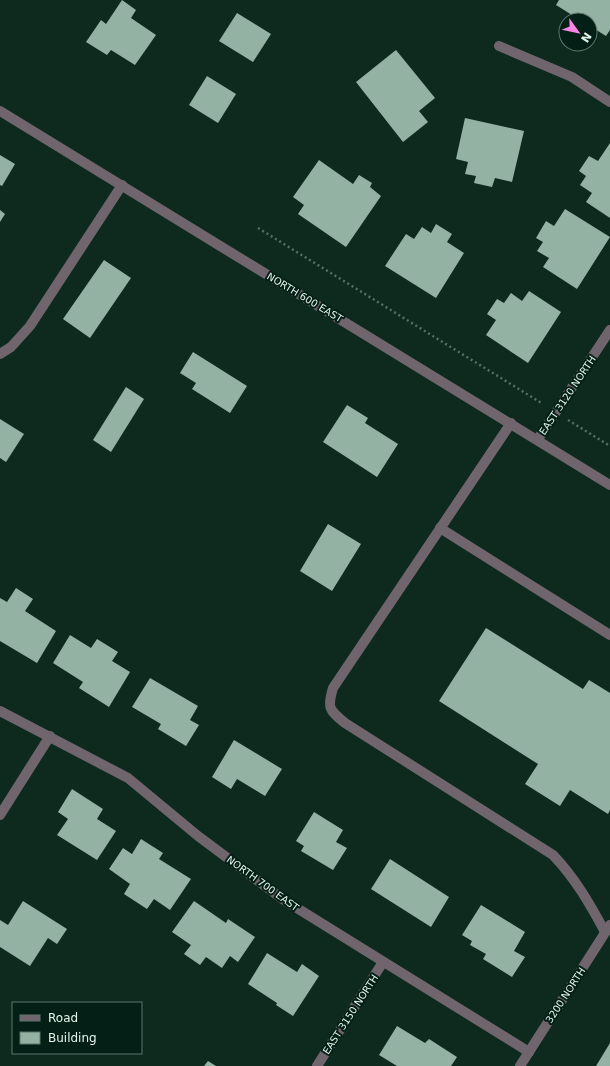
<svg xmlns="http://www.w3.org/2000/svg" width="610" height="1066" font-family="'DejaVu Sans',sans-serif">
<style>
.building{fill:#93b2a4}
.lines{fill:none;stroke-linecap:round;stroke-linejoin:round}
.path{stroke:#576f65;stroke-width:2.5;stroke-dasharray:2 3;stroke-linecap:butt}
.service{stroke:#70656d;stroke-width:10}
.minor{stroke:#70656d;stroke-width:10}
.tertiary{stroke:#70656d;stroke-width:10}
.labels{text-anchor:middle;stroke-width:4;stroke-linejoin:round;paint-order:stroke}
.street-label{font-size:10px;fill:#e4f4ec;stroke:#042016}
</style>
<rect width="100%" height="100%" fill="#0e2a1f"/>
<g class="building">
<polygon points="122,0 136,10 131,18 156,35 135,65 111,50 107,55 86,42 101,20 106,24"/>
<polygon points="559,0 610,0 610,30 606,36 590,26 590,20 580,20 556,5"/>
<polygon points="237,13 271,34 253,62 219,41"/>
<polygon points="396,50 435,98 419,111 428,122 403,142 356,82"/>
<polygon points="207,76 236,94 218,123 189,105"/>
<polygon points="465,118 524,131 512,182 495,178 492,187 474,183 476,176 465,174 468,162 456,159"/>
<polygon points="610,143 610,218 586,202 592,193 580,185 586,176 579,171 589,156 598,161"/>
<polygon points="0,155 15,164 2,186 0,185"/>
<polygon points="319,160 353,184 359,175 372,183 370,187 381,196 346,247 298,214 304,205 293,197"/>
<polygon points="565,209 610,237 577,289 543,267 549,258 537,251 543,242 536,238 546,221 554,226"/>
<polygon points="0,210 5,214 0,222"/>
<polygon points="436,224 452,234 447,242 464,253 436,298 385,266 406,234 414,239 422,227 431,233"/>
<polygon points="104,260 131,278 90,338 63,319"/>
<polygon points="529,291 561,312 528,363 486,335 496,320 487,314 497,299 504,303 511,293 522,301"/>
<polygon points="193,352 247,386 230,413 192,389 196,383 180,373"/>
<polygon points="126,387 144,399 111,452 93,440"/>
<polygon points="347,405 368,418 365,423 398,444 377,477 323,442"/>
<polygon points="0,419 24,434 6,462 0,458"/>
<polygon points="328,524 361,544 332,591 300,571"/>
<polygon points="16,588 33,599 25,611 56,631 37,663 0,641 0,598 7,602"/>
<polygon points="486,628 583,689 589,680 610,693 610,810 608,814 570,790 560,806 525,784 538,764 439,701"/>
<polygon points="70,635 91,648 97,639 118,652 112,661 130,672 109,707 79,688 83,682 53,663"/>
<polygon points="150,678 198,706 190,720 199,725 186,746 158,729 161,724 132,707"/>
<polygon points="234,740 282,769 265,796 237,779 231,789 212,777"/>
<polygon points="72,789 103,809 97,819 116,831 97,860 57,835 68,819 58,812"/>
<polygon points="314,812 343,830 336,842 347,848 333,870 301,851 304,846 296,841"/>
<polygon points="141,839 163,853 159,859 191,879 170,910 154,899 147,909 124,894 130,884 109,869 123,848 132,854"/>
<polygon points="390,859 449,897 431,927 371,889"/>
<polygon points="23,901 67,929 57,944 48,938 30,966 0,947 0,920 8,925"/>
<polygon points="194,901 226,923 228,919 255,937 238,962 230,956 222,968 206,957 200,965 184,954 191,945 172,932"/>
<polygon points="481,905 525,932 514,951 525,957 512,977 483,959 486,954 470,945 472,941 462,935"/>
<polygon points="267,953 297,972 302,964 319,976 293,1016 276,1005 277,1003 248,984"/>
<polygon points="397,1026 425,1043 429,1039 457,1057 451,1066 397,1066 379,1055"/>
<polygon points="610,1043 610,1066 596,1066"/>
<polygon points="208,1061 216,1066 204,1066"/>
</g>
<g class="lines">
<g class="path">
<polyline points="258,228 543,404"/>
<polyline points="568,420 610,446"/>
</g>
<g class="service">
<polyline points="0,354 11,347 30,326 122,185"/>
<path d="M511,423L333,688C327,708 329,710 345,723L553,855C575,878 590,904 605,932"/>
<polyline points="440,528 610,635"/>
</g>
<g class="minor">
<polyline points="499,46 572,77 610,102"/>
<polyline points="0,111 610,485"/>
<polyline points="538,439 610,330"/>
<polyline points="0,711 128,778 198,836 284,900 529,1052"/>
<polyline points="0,815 50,736"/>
<polyline points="317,1066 383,962"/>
</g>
<polyline class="tertiary" points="520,1066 610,925"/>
</g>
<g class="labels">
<g class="street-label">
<text transform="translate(305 297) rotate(31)" y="4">NORTH 600 EAST</text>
<text transform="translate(567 395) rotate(-56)" y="4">EAST 3120 NORTH</text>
<text transform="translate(263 883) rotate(36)" y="4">NORTH 700 EAST</text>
<text transform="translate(565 995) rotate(-57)" y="4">3200 NORTH</text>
<text transform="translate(350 1014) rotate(-57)" y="4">EAST 3150 NORTH</text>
</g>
</g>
<rect x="12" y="1002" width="130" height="52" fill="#042016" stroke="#5e756c"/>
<rect x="20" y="1015" width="20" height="6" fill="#70656d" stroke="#5e756c"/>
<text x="48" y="1022" font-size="12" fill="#e4f4ec">Road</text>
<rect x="20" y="1032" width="20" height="12" fill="#93b2a4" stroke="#5e756c"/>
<text x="48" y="1042" font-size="12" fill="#e4f4ec">Building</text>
<g transform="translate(578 32) rotate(123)"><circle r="19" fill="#042016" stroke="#5e756c"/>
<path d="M0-3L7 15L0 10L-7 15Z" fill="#fc86e4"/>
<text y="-6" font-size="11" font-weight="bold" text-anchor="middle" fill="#e4f4ec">N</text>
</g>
</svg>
